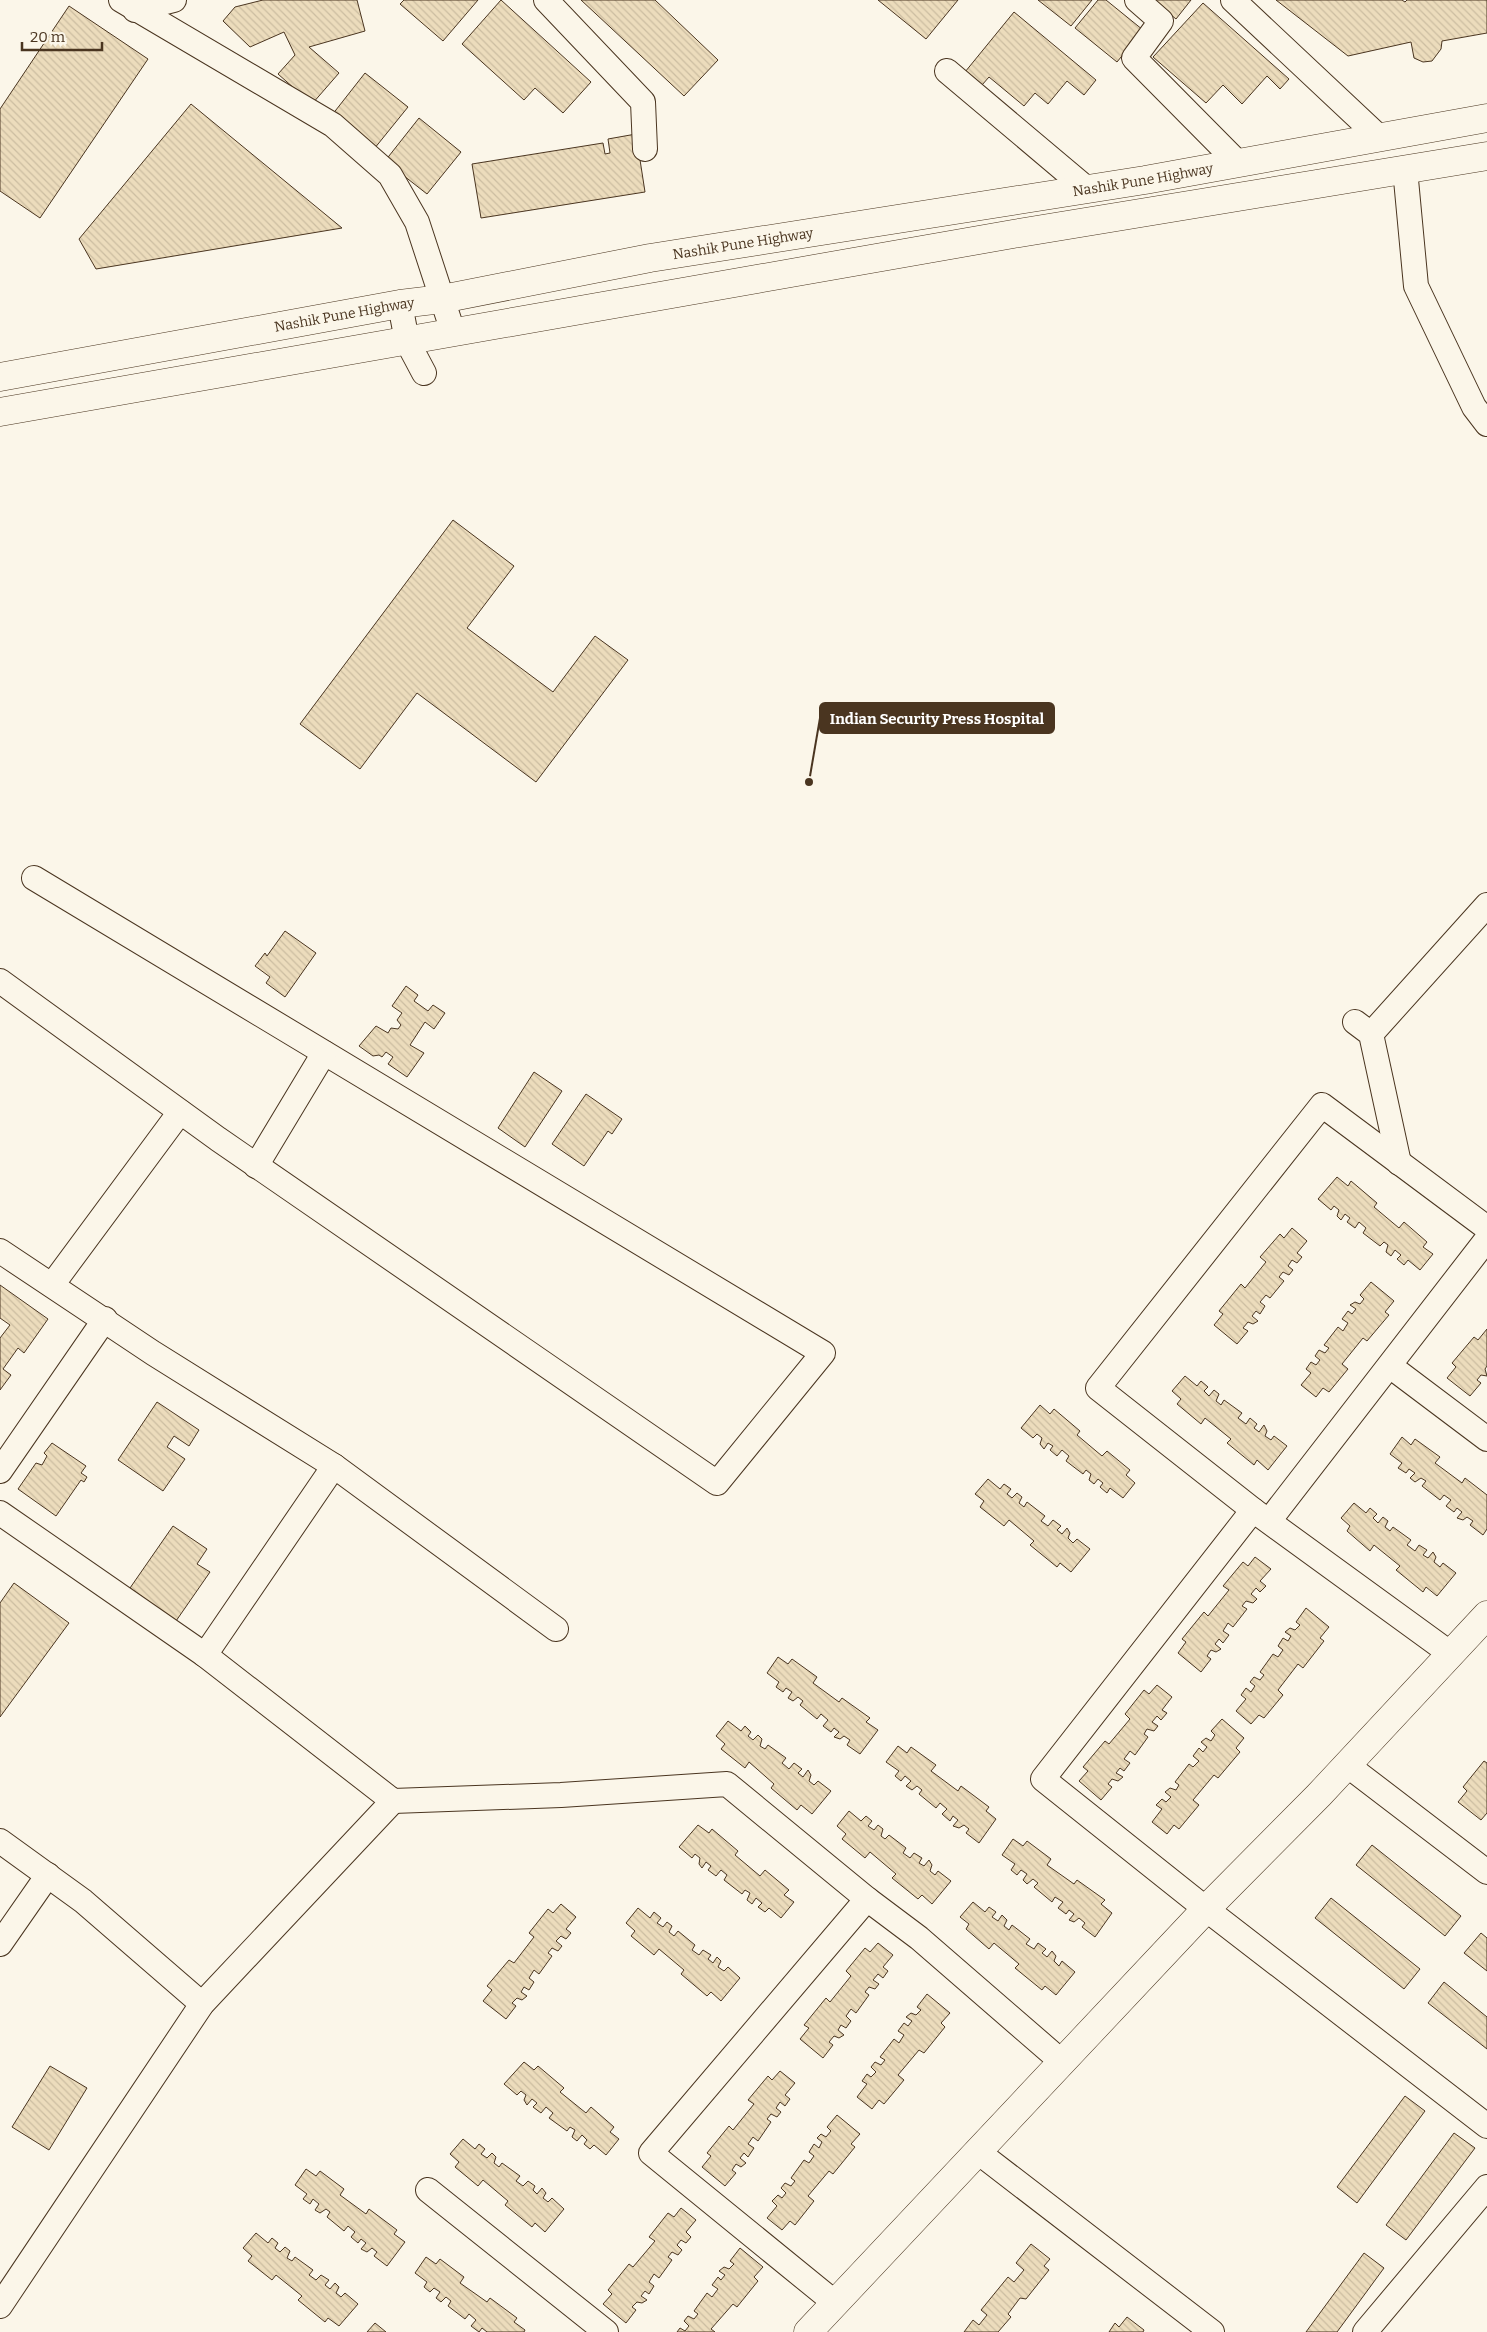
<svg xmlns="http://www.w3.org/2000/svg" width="1487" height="2332" font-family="Bitter,serif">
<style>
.building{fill:url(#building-back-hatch);stroke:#4a3520}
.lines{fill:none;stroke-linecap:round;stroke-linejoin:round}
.street-casing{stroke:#4a3520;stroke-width:26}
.secondary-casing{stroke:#4a3520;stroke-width:29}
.highway-casing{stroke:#4a3520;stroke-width:29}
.street{stroke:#fbf6e9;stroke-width:24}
.secondary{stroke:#fbf6e9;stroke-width:28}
.highway{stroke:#fbf6e9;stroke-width:28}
.labels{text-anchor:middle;stroke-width:4;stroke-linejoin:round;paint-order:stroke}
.street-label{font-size:14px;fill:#4a3520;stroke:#fbf6e9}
.leader{fill:none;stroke:#4a3520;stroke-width:2}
.callout-dot{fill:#4a3520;stroke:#fbf6e9;stroke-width:2}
.callout{fill:#4a3520;stroke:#4a3520;stroke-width:2}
.callout-label{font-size:15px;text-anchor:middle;font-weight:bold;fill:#fff}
</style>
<defs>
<pattern id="building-back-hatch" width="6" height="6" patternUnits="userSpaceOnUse" patternTransform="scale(1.25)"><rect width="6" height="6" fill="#ecdcbc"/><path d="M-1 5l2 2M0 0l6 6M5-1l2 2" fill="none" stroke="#ccbda1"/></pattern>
</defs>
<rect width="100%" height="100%" fill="#fbf6e9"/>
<g class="building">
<polygon points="263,0 357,0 365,31 309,47 339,73 312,104 278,74 295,55 284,32 250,47 223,21 235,7"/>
<polygon points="404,0 478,0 443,41 400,4"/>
<polygon points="501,0 591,82 563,113 535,88 524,100 462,44"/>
<polygon points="581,0 655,0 718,60 684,96"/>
<polygon points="878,0 958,0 926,39"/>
<polygon points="1038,0 1092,0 1071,26"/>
<polygon points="1098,0 1106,0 1143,30 1117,62 1075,28"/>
<polygon points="1153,0 1191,0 1176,19"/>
<polygon points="1276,0 1402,0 1405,2 1407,0 1487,0 1487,33 1442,41 1441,49 1432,61 1423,62 1414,58 1411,42 1348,56"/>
<polygon points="1203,3 1289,79 1280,89 1267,76 1242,104 1223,85 1206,103 1153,57"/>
<polygon points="69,6 148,59 40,218 0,191 0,109"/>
<polygon points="1014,12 1096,80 1084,95 1067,81 1048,104 1035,93 1024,106 989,77 982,85 965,72"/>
<polygon points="365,73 408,107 374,149 332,115"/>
<polygon points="191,104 342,228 96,269 79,239"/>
<polygon points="419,118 461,152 427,194 385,161"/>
<polygon points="636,134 645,192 481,218 472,164 603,143 605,154 610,153 608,139"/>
<polygon points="453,520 514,566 467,628 553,692 595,636 628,660 536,782 417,693 360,769 300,724"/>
<polygon points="285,931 316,953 285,997 266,983 270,977 255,966 265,953 267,956"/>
<polygon points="406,986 418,995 414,1001 428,1011 433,1005 445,1013 434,1029 425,1022 410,1045 424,1053 407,1077 388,1064 393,1057 386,1052 382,1057 379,1055 373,1056 359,1046 376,1026 388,1033 391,1028 398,1029 401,1025 397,1020 402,1013 392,1006"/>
<polygon points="534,1072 562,1091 525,1147 498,1128"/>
<polygon points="586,1094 622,1119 612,1134 608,1131 584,1166 552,1144"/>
<polygon points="1337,1177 1348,1186 1351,1181 1377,1203 1374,1207 1399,1228 1404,1222 1427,1242 1423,1247 1433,1254 1420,1270 1408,1260 1404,1265 1397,1259 1401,1255 1395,1250 1391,1256 1386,1252 1388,1245 1384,1242 1380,1246 1363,1233 1366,1228 1359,1222 1355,1228 1347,1222 1350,1218 1345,1214 1341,1220 1337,1216 1339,1210 1334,1206 1331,1210 1318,1199"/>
<polygon points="1292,1228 1307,1241 1297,1253 1302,1257 1297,1263 1292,1260 1288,1266 1293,1270 1289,1275 1283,1272 1279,1277 1284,1281 1270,1298 1266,1295 1260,1302 1265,1306 1260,1314 1256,1311 1252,1316 1258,1321 1253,1324 1248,1322 1243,1328 1248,1331 1237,1344 1214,1325 1223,1314 1219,1311 1241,1284 1245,1288 1266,1262 1260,1257 1280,1234 1284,1238"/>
<polygon points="1371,1282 1394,1301 1385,1312 1389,1315 1367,1341 1363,1338 1342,1364 1348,1369 1329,1392 1323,1388 1316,1397 1301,1385 1311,1373 1306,1369 1311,1362 1316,1365 1320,1360 1315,1356 1319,1350 1325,1353 1329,1348 1324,1345 1338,1327 1343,1331 1348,1323 1342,1319 1348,1311 1352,1314 1356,1309 1350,1305 1355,1302 1360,1304 1364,1299 1360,1295"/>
<polygon points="0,1285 48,1319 24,1353 18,1348 3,1369 11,1375 0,1390 0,1338 10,1325 0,1318"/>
<polygon points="1487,1329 1487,1366 1485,1369 1487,1376 1481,1375 1477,1380 1481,1383 1470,1396 1447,1378 1456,1367 1452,1363 1474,1337 1478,1340"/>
<polygon points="1185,1376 1197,1386 1201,1381 1208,1387 1204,1391 1209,1396 1214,1390 1219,1394 1216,1401 1221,1405 1224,1400 1242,1413 1238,1418 1246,1424 1250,1418 1257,1424 1254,1428 1259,1432 1264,1425 1267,1431 1265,1436 1271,1440 1274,1436 1287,1446 1268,1470 1257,1460 1254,1465 1227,1443 1231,1439 1205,1418 1201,1424 1177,1404 1181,1399 1172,1391"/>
<polygon points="157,1402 199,1430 189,1446 174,1436 167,1447 185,1459 163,1491 118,1460"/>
<polygon points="1040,1405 1050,1414 1054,1409 1080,1431 1077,1435 1102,1456 1107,1451 1130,1470 1126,1475 1135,1483 1123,1498 1110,1488 1107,1493 1100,1487 1103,1483 1098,1479 1094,1484 1089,1480 1091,1474 1086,1470 1083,1474 1066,1461 1069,1456 1062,1450 1057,1456 1050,1450 1053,1446 1048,1443 1044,1449 1040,1444 1042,1438 1037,1434 1033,1438 1021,1428"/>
<polygon points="1402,1437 1411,1445 1415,1439 1440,1457 1435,1463 1462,1483 1465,1478 1487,1495 1487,1529 1483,1535 1470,1525 1473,1521 1467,1517 1463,1520 1457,1518 1462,1512 1457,1508 1454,1512 1446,1506 1451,1500 1444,1495 1440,1500 1422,1486 1426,1481 1421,1478 1415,1482 1410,1478 1415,1473 1409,1469 1406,1473 1398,1468 1402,1463 1390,1454"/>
<polygon points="52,1443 86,1466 81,1473 87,1477 84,1482 81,1480 56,1516 18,1489 36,1463 42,1465 47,1456 44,1453"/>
<polygon points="988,1479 1000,1489 1004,1484 1011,1489 1007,1494 1012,1498 1017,1493 1022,1497 1019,1503 1024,1507 1027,1502 1045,1516 1041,1521 1048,1526 1053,1520 1061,1526 1057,1530 1062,1534 1067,1528 1070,1533 1068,1538 1073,1543 1077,1539 1090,1549 1071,1572 1060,1563 1057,1567 1030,1545 1034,1541 1009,1520 1004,1526 980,1507 984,1501 975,1494"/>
<polygon points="1354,1503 1366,1513 1370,1508 1377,1514 1373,1518 1378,1523 1383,1517 1388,1521 1385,1527 1390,1531 1393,1527 1411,1540 1407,1545 1415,1551 1419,1545 1427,1550 1423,1555 1428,1558 1433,1552 1436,1557 1434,1562 1440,1567 1443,1563 1456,1573 1437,1596 1426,1587 1423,1592 1396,1570 1400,1566 1374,1545 1370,1551 1347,1531 1350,1526 1341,1518"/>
<polygon points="173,1526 207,1549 197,1564 210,1572 176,1621 130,1588"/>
<polygon points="1255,1557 1271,1569 1260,1581 1266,1586 1260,1592 1256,1588 1251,1594 1257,1599 1253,1603 1246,1601 1242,1606 1247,1609 1233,1627 1228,1623 1223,1631 1229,1635 1223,1643 1219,1639 1215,1644 1221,1649 1216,1652 1211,1650 1207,1656 1211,1659 1201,1672 1178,1653 1186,1642 1182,1639 1204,1612 1208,1616 1229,1590 1223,1586 1243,1562 1248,1566"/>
<polygon points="14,1583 69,1623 0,1717 0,1603"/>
<polygon points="1306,1608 1329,1627 1320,1638 1324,1641 1303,1668 1298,1664 1278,1690 1283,1695 1264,1718 1259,1715 1251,1724 1236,1711 1246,1699 1241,1695 1246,1688 1251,1692 1255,1686 1250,1682 1254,1677 1260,1680 1264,1675 1260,1672 1273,1654 1278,1657 1283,1650 1278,1646 1283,1638 1288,1641 1291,1636 1285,1632 1290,1628 1295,1630 1300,1625 1296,1622"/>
<polygon points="778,1657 788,1664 792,1659 817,1677 813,1683 839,1702 842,1698 870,1718 866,1722 878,1730 860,1754 847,1745 850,1740 844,1736 840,1739 834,1737 839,1732 834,1728 831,1732 823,1726 828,1720 821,1714 817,1719 800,1705 803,1701 798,1697 793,1701 788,1698 792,1692 786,1688 783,1692 776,1687 779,1682 767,1673"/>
<polygon points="1157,1685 1172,1697 1162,1710 1167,1713 1161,1720 1157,1716 1152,1722 1158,1726 1154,1731 1147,1729 1144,1734 1148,1737 1135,1755 1130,1751 1124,1759 1130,1763 1124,1771 1120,1768 1116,1773 1123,1777 1118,1781 1112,1779 1108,1784 1112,1787 1101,1800 1079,1781 1088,1771 1083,1767 1105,1741 1109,1744 1130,1719 1125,1714 1144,1690 1149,1694"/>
<polygon points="1222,1719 1244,1738 1236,1748 1240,1752 1218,1778 1214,1775 1193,1800 1199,1805 1179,1829 1174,1825 1167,1834 1152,1822 1162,1809 1156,1805 1162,1799 1166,1802 1171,1797 1165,1792 1170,1788 1176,1790 1179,1785 1175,1782 1189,1764 1193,1767 1199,1761 1193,1756 1199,1748 1203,1752 1207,1747 1201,1742 1206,1738 1211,1741 1215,1735 1211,1731"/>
<polygon points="728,1721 741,1731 745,1726 751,1732 748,1736 753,1740 758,1735 762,1739 760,1746 765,1749 768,1745 786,1758 782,1763 789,1769 794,1763 802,1769 798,1773 803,1777 808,1770 811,1775 809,1781 814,1785 818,1781 831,1791 812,1814 801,1805 797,1810 771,1788 774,1784 749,1762 745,1768 721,1749 725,1744 716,1736"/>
<polygon points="898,1746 907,1753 911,1747 936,1765 931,1771 958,1791 961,1786 989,1807 986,1811 996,1819 979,1843 966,1833 969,1829 964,1825 959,1828 953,1826 958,1820 953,1816 950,1821 942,1814 947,1809 940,1803 936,1808 919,1794 922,1790 917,1786 912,1790 906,1786 911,1781 905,1776 901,1781 895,1776 899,1771 886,1762"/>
<polygon points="1484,1761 1487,1763 1487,1813 1481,1820 1458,1802 1467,1791 1463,1787"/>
<polygon points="849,1811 861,1821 866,1816 872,1821 868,1826 874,1830 878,1825 883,1829 881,1836 885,1839 889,1835 906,1848 903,1853 910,1858 914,1853 922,1858 919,1863 924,1866 929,1860 932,1865 930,1871 935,1875 938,1871 951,1881 932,1904 922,1895 918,1899 892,1878 896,1874 870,1852 865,1858 842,1839 846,1834 837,1826"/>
<polygon points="698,1825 709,1833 712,1829 738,1851 735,1855 760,1876 765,1870 789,1890 784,1895 794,1902 781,1918 769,1908 765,1912 758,1907 762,1903 756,1898 752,1904 747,1900 750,1893 745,1890 742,1894 724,1880 727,1875 721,1870 716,1876 708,1870 711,1866 706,1862 702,1868 699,1864 700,1858 695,1854 692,1858 679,1847"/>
<polygon points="1013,1839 1023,1846 1027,1841 1051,1859 1047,1865 1074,1884 1077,1880 1105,1900 1101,1904 1112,1913 1095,1937 1082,1927 1085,1923 1079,1918 1074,1922 1069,1920 1074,1914 1069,1910 1066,1914 1058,1908 1063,1902 1055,1897 1052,1902 1034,1887 1038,1883 1033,1879 1027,1884 1023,1880 1027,1874 1021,1870 1017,1875 1011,1870 1015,1864 1002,1855"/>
<polygon points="1372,1845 1461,1916 1445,1936 1356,1865"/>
<polygon points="1331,1898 1420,1969 1404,1989 1315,1918"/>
<polygon points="973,1902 985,1912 989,1907 996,1912 992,1917 998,1921 1002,1915 1007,1920 1004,1926 1009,1930 1012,1925 1030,1939 1026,1944 1034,1949 1038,1943 1046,1949 1042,1953 1047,1957 1052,1951 1056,1956 1054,1961 1059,1966 1062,1961 1075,1972 1056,1995 1045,1986 1042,1990 1015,1968 1019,1964 994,1943 989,1949 966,1929 969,1924 960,1917"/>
<polygon points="561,1904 576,1917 566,1929 571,1933 566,1939 561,1936 556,1941 562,1946 558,1951 552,1948 548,1953 552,1956 539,1974 534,1970 529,1978 534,1982 529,1990 524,1987 521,1992 527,1996 522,2000 517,1998 512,2003 516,2006 506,2019 483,2001 492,1990 487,1986 509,1960 514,1963 534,1937 529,1933 548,1909 553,1913"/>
<polygon points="638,1908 650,1918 654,1912 661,1918 657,1923 663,1927 667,1922 672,1926 669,1932 674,1936 678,1931 695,1945 692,1950 699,1955 703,1950 711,1955 708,1959 713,1963 717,1957 721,1961 718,1967 724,1971 728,1967 740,1978 721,2001 711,1992 707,1996 681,1974 684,1970 659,1949 654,1955 631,1936 635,1931 626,1923"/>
<polygon points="1481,1933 1487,1938 1487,1971 1464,1953"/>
<polygon points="878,1943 893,1955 883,1967 888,1971 883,1978 878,1974 873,1980 879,1984 875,1989 869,1987 865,1992 869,1995 856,2013 851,2009 846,2016 851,2021 846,2028 841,2025 838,2030 844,2035 839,2038 834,2036 829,2042 833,2045 823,2058 800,2039 809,2028 804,2025 826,1998 830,2002 851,1976 846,1971 865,1948 870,1952"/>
<polygon points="1444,1982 1487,2017 1487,2049 1428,2003"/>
<polygon points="927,1994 950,2013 941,2023 945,2027 924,2053 919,2050 898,2075 904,2080 884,2104 879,2100 872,2109 857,2097 867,2084 862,2081 867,2074 871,2077 876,2072 871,2067 875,2062 881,2065 885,2060 880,2057 894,2039 899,2043 904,2035 898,2031 904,2023 908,2026 912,2021 906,2017 911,2013 916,2015 921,2010 917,2007"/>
<polygon points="524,2062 534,2070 538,2066 564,2088 560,2092 586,2113 591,2107 614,2127 610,2132 619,2139 606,2155 594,2145 590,2149 584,2144 587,2140 582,2135 577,2141 572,2137 575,2130 570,2127 567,2131 549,2118 553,2113 546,2107 541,2113 533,2107 537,2103 532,2099 527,2105 524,2100 526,2095 521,2091 517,2095 504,2084"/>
<polygon points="50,2066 87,2088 49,2150 12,2127"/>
<polygon points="780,2071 795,2083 785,2095 790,2099 785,2106 780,2102 776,2108 781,2112 777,2117 771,2114 767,2119 771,2122 758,2141 753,2137 748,2144 754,2148 748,2157 744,2153 740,2158 746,2163 741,2167 736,2164 732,2170 736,2173 725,2186 702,2167 711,2156 707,2153 729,2126 733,2130 754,2104 748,2100 768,2076 772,2080"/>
<polygon points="1405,2096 1425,2111 1357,2203 1337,2187"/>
<polygon points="837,2115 860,2134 851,2144 855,2147 833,2174 829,2171 808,2196 814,2201 795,2225 790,2221 782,2230 767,2218 777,2206 772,2201 778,2195 782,2198 786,2193 781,2188 785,2183 791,2186 795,2181 791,2178 804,2160 809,2163 814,2156 809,2152 814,2144 819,2148 822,2142 817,2138 821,2134 826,2137 831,2131 827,2127"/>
<polygon points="1454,2133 1475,2148 1406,2240 1386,2225"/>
<polygon points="463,2139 475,2149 479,2144 485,2149 481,2154 487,2158 492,2153 496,2157 494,2163 499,2167 502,2163 520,2176 516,2181 523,2186 528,2181 535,2186 533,2190 537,2194 542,2188 546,2193 543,2198 548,2202 552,2198 564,2209 545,2232 535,2223 532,2227 505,2205 508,2201 483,2180 478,2186 455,2167 459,2162 450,2154"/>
<polygon points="306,2169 316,2176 320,2171 344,2189 340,2195 366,2214 369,2209 397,2230 394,2234 405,2242 387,2266 374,2256 377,2252 372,2248 367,2252 361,2249 366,2243 361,2239 358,2243 351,2237 355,2232 348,2226 344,2231 327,2217 330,2212 326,2209 320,2213 315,2210 319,2204 313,2199 310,2204 303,2199 307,2194 295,2185"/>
<polygon points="681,2208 696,2220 686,2232 691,2237 686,2243 681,2240 677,2245 682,2250 678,2255 672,2252 668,2257 672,2260 659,2278 654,2274 649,2282 654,2286 649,2294 645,2291 641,2296 647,2300 642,2303 637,2302 632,2307 636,2310 626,2323 603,2304 612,2294 608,2290 629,2264 633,2267 655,2241 649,2237 668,2213 674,2217"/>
<polygon points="256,2233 268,2243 272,2238 278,2243 275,2248 280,2252 285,2247 290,2251 287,2258 292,2261 295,2257 313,2270 309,2275 316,2280 321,2275 329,2280 325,2285 330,2289 335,2283 339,2287 336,2293 341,2297 345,2293 358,2304 339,2326 328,2318 325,2322 298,2300 302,2296 276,2275 272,2280 248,2261 252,2256 243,2248"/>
<polygon points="1031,2244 1050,2259 1044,2266 1049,2270 1026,2299 1020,2298 1008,2314 1011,2317 998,2332 964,2332 973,2320 979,2325 987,2315 981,2310 1008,2277 1014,2282 1024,2270 1016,2263"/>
<polygon points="740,2248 763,2267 754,2277 758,2281 737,2307 733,2304 711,2329 715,2332 677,2332 680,2328 685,2331 689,2326 684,2321 688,2316 694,2319 698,2314 694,2311 707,2293 712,2297 718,2289 712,2285 718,2277 721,2280 725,2275 719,2271 724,2267 729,2269 734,2264 730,2261"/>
<polygon points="1364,2253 1384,2268 1337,2332 1306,2332"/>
<polygon points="426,2257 436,2264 440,2259 464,2277 460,2283 487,2302 490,2298 517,2318 514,2322 525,2330 524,2332 487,2332 482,2328 479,2332 471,2326 476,2320 469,2314 465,2319 448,2306 451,2301 446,2297 441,2302 436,2298 440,2292 434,2288 430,2292 424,2287 427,2282 415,2273"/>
<polygon points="1127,2317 1144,2330 1143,2332 1109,2332 1115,2323 1119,2327"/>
<polygon points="375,2323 386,2332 367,2332"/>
</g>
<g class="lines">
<defs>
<g id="street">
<polyline points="121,0 333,125 390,175 417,222 453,332"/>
<polyline points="546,0 643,102 645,149"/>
<polyline points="1137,0 1161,21 1134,58 1238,163"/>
<polyline points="1233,0 1380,138"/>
<polyline points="135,10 174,0"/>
<polyline points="947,71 1087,189"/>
<polyline points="1405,169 1416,286 1474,407 1487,424"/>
<polyline points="400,304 407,341 424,373"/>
<polyline points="0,981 218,1139 717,1483 823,1353 34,878"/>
<polyline points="1355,1022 1371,1034 1399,1163"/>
<polyline points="1371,1034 1487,905"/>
<polyline points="256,1166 324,1053"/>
<polyline points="0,1251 153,1353 334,1466 556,1629"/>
<polyline points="52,1285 180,1112"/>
<polyline points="1390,1366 1487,1439"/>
<polyline points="0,1471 105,1319"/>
<polyline points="1253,1510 1098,1388 1322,1105 1487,1228"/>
<polyline points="0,1513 205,1655 393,1801 561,1795 727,1784 867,1899 919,1938 1062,2062"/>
<polyline points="1269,1521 1487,1239"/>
<polyline points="1451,1654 1253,1510 1043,1779 1206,1909 1487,2126"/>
<polyline points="205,1655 334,1466"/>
<polyline points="1347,1765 1487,1872"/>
<polyline points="0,1841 83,1901 202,2004"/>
<polyline points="0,1944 48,1875"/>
<polyline points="978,2152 1212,2332"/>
<polyline points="428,2190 606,2332"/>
<polyline points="834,2302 651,2153 867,1899"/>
<polyline points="0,2306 202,2004 393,1801"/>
<polyline points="1365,2332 1487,2187"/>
</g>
<polyline id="secondary" points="808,2332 1206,1909 1319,1795 1487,1615"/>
<g id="highway">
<path id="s1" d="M0,377L400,304L442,299L650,258L1145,180L1487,118"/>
<polyline points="0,412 1013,234 1487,156"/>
</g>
</defs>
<use href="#street" class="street-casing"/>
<use href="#secondary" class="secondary-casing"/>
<use href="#highway" class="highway-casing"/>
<use href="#street" class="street"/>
<use href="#secondary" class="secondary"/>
<use href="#highway" class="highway"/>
</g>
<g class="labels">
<g class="street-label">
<text dy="5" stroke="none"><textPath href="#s1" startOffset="1160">Nashik Pune Highway</textPath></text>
<text dy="5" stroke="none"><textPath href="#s1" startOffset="755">Nashik Pune Highway</textPath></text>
<text dy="5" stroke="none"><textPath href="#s1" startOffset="350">Nashik Pune Highway</textPath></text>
</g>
</g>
<path class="leader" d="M809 782L820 718"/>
<circle class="callout-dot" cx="809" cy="782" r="5"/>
<rect class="callout" x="820" y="703" width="234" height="30" rx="5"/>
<g class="callout-label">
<text x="937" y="724">Indian Security Press Hospital</text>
</g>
<path d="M22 42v8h80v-8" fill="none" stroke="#4a3520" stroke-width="2.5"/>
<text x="30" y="42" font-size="15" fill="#4a3520" stroke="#fbf6e9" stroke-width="4" paint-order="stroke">20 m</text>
</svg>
